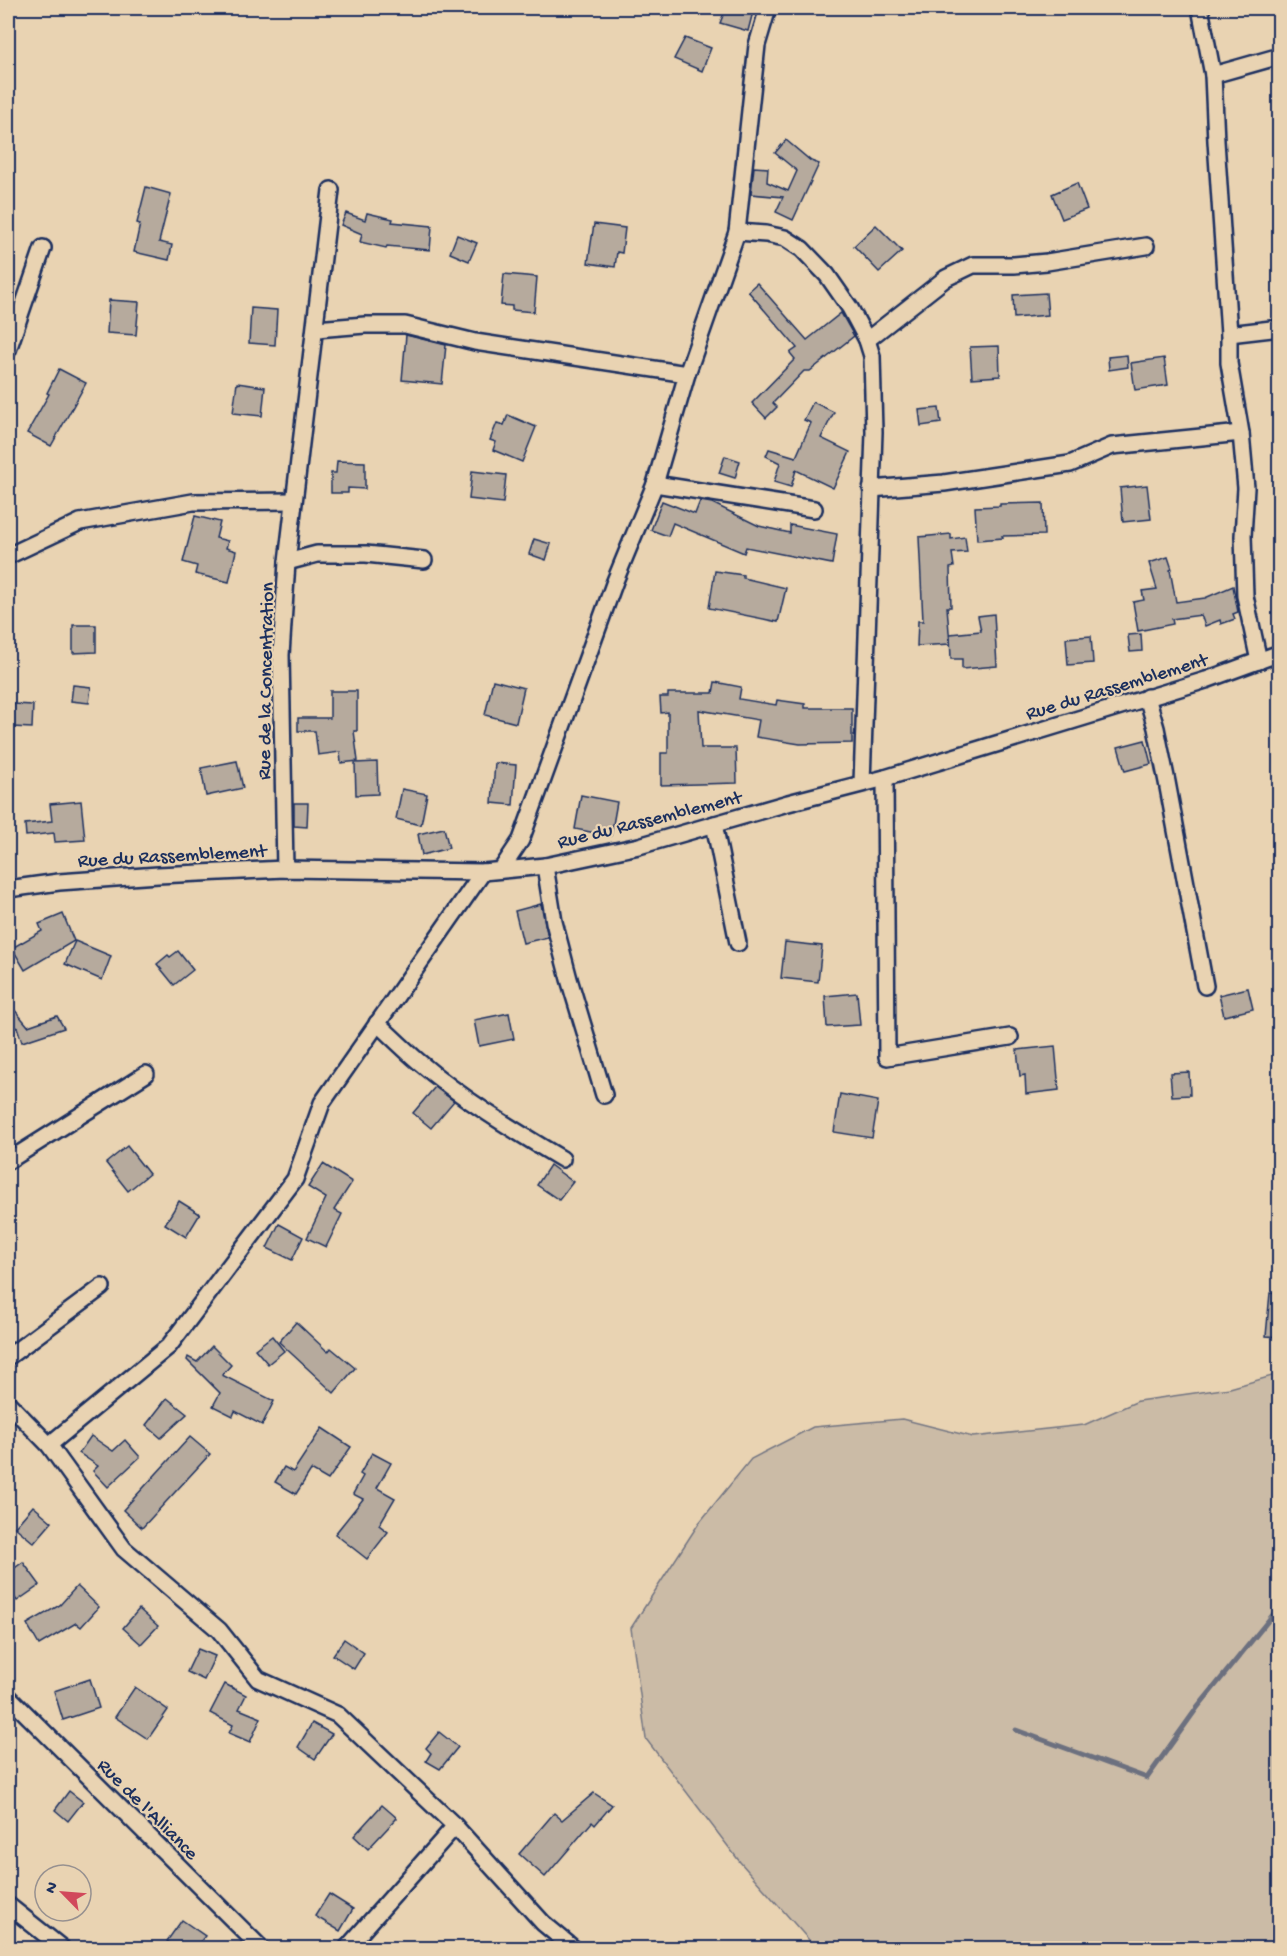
<svg xmlns="http://www.w3.org/2000/svg" width="1287" height="1956" font-family="'Gochi Hand',sans-serif">
<style>
.green{fill:#cbbba6;stroke:#737582;stroke-width:1.5}
.lines{fill:none;stroke-linecap:round;stroke-linejoin:round}
.stream{stroke:#6c707f;stroke-width:5}
.building{fill:#b6aa9d;stroke:#1b2f5e;stroke-width:1.5}
.minor-casing{stroke:#1b2f5e;stroke-width:20}
.minor{stroke:#e9d3b2;stroke-width:15}
.labels{text-anchor:middle;stroke-width:4.5;stroke-linejoin:round;paint-order:stroke}
.street-label{font-size:20px;fill:#1b2f5e;stroke:#e9d3b2}
</style>
<rect width="100%" height="100%" fill="#e9d3b2"/>
<filter id="ink" filterUnits="userSpaceOnUse"><feTurbulence type="fractalNoise" baseFrequency=".0167" numOctaves="2"/><feDisplacementMap in="SourceGraphic" scale="12" xChannelSelector="R" yChannelSelector="G"/><feConvolveMatrix kernelMatrix="1 2 1 2 8 2 1 2 1" color-interpolation-filters="sRGB"/></filter>
<g filter="url(#ink)">
<polygon class="green" points="1279,1374 1279,1948 816,1948 740,1862 646,1739 631,1628 699,1523 751,1459 813,1427 902,1419 973,1437 1084,1425 1138,1401 1230,1388"/>
<g class="lines">
<polyline class="stream" points="1016,1730 1147,1778 1197,1708 1280,1606"/>
</g>
<g class="building">
<polygon points="726,8 754,8 748,31 720,23"/>
<polygon points="685,38 711,48 702,71 674,59"/>
<polygon points="786,140 811,161 819,164 793,220 776,212 783,197 751,194 754,167 768,168 767,182 788,191 797,171 775,153"/>
<polygon points="1077,183 1087,209 1062,219 1052,194"/>
<polygon points="146,187 171,194 159,242 172,245 169,260 134,252 140,224 137,223"/>
<polygon points="346,213 365,220 367,213 393,219 392,222 432,226 430,250 387,246 386,248 360,242 362,234 341,225"/>
<polygon points="594,224 625,228 622,253 617,252 615,267 588,263"/>
<polygon points="876,225 902,251 879,272 854,246"/>
<polygon points="457,235 477,243 469,261 450,253"/>
<polygon points="504,274 537,277 534,312 512,310 512,306 501,305"/>
<polygon points="757,283 807,340 841,313 854,336 810,371 804,371 773,403 777,407 766,418 752,403 795,359 790,353 797,348 748,291"/>
<polygon points="1046,293 1048,315 1014,318 1013,295"/>
<polygon points="109,300 139,302 136,335 107,333"/>
<polygon points="251,308 277,310 275,345 249,343"/>
<polygon points="406,335 446,345 442,384 402,380"/>
<polygon points="999,346 1000,376 972,378 970,347"/>
<polygon points="1127,355 1128,367 1109,370 1108,357"/>
<polygon points="1164,358 1168,385 1135,390 1131,363"/>
<polygon points="59,369 86,383 51,446 27,433 49,394 47,393"/>
<polygon points="237,383 265,387 262,416 233,413"/>
<polygon points="813,402 834,412 821,438 850,452 833,488 796,470 791,487 774,482 780,463 766,456 769,449 796,457 811,423 804,420"/>
<polygon points="939,408 941,423 921,426 919,410"/>
<polygon points="508,415 536,427 522,462 493,450 496,442 490,440 497,423 504,425"/>
<polygon points="725,456 740,461 735,478 719,473"/>
<polygon points="337,461 365,462 365,489 348,488 348,493 331,493 331,473 336,473"/>
<polygon points="472,471 506,475 503,503 469,499"/>
<polygon points="1147,485 1151,519 1123,522 1120,488"/>
<polygon points="662,501 695,514 700,501 712,503 759,526 790,533 790,525 837,534 832,564 746,547 744,553 673,523 668,536 651,530"/>
<polygon points="1043,503 1044,535 1002,536 1003,538 977,540 975,507 1000,506 1000,504"/>
<polygon points="195,516 220,522 216,538 228,541 226,548 236,551 229,582 195,574 197,566 183,562"/>
<polygon points="951,534 951,539 965,537 967,552 952,553 954,567 950,568 951,607 947,607 950,644 917,646 918,621 923,621 919,537"/>
<polygon points="534,539 551,544 546,560 529,554"/>
<polygon points="1168,557 1172,569 1170,570 1176,602 1205,598 1233,586 1238,612 1233,614 1235,619 1221,624 1220,620 1205,626 1201,615 1172,619 1173,624 1138,631 1133,602 1144,600 1142,591 1157,589 1149,563"/>
<polygon points="715,571 743,575 743,578 786,588 778,622 709,608"/>
<polygon points="994,614 997,666 962,669 962,659 951,659 950,634 981,631 978,616"/>
<polygon points="73,625 96,625 96,652 73,653"/>
<polygon points="1141,634 1142,651 1130,652 1128,635"/>
<polygon points="1091,636 1093,663 1068,665 1066,638"/>
<polygon points="493,680 524,688 516,723 485,715"/>
<polygon points="715,682 741,687 739,699 776,705 777,700 805,704 805,708 852,708 852,743 800,744 756,737 759,720 699,710 701,748 736,748 737,783 661,785 661,753 668,753 668,712 661,713 660,697 668,697 668,693 713,693"/>
<polygon points="73,685 91,687 89,703 71,701"/>
<polygon points="330,691 357,691 357,731 354,731 358,761 341,763 340,752 318,755 315,731 298,731 298,718 330,718"/>
<polygon points="13,704 33,705 32,728 12,727"/>
<polygon points="1145,740 1151,764 1125,771 1118,747"/>
<polygon points="237,761 243,788 206,796 201,768"/>
<polygon points="377,762 378,794 356,795 355,763"/>
<polygon points="495,763 516,765 513,805 492,803"/>
<polygon points="402,789 427,794 421,825 396,819"/>
<polygon points="581,795 617,802 611,836 575,829"/>
<polygon points="81,801 85,840 55,842 54,833 26,836 25,824 52,821 50,804"/>
<polygon points="294,803 308,803 307,827 294,826"/>
<polygon points="444,828 449,848 422,855 418,834"/>
<polygon points="541,904 548,937 523,943 515,911"/>
<polygon points="63,914 74,941 25,970 12,948 42,931 39,924"/>
<polygon points="75,941 111,956 102,980 65,964"/>
<polygon points="785,942 822,946 818,982 781,978"/>
<polygon points="178,951 193,970 174,985 157,964 168,955 170,957"/>
<polygon points="1248,988 1253,1009 1224,1016 1219,995"/>
<polygon points="857,993 860,1025 827,1027 825,996"/>
<polygon points="8,1002 28,1026 57,1016 64,1028 22,1042 17,1027 8,1035"/>
<polygon points="509,1013 514,1039 479,1046 474,1020"/>
<polygon points="1055,1046 1059,1090 1026,1094 1025,1075 1020,1076 1017,1050"/>
<polygon points="1189,1072 1190,1095 1172,1096 1170,1073"/>
<polygon points="435,1087 454,1101 431,1128 413,1113"/>
<polygon points="840,1094 878,1101 872,1138 834,1132"/>
<polygon points="127,1146 149,1174 128,1191 106,1163"/>
<polygon points="323,1164 352,1182 334,1210 342,1214 326,1247 307,1238 326,1198 308,1187"/>
<polygon points="550,1165 573,1182 559,1200 537,1185"/>
<polygon points="179,1201 200,1214 186,1237 165,1224"/>
<polygon points="279,1224 303,1237 292,1260 267,1248"/>
<polygon points="1270,1293 1280,1294 1280,1337 1266,1336"/>
<polygon points="296,1322 328,1352 331,1348 355,1368 334,1393 279,1342"/>
<polygon points="272,1336 284,1351 268,1364 255,1349"/>
<polygon points="212,1346 231,1365 222,1375 274,1401 262,1425 235,1411 233,1416 213,1406 220,1393 187,1360 188,1357 197,1362"/>
<polygon points="167,1398 187,1414 161,1438 146,1425"/>
<polygon points="322,1428 351,1447 328,1480 311,1470 296,1494 275,1482 284,1467 293,1472"/>
<polygon points="91,1436 113,1451 125,1440 140,1457 108,1487 93,1471 98,1466 79,1453"/>
<polygon points="190,1437 210,1454 142,1528 123,1510"/>
<polygon points="372,1453 391,1463 377,1488 395,1498 379,1525 388,1532 367,1559 335,1534 363,1499 353,1494 363,1476 360,1474"/>
<polygon points="33,1506 52,1522 34,1543 15,1527"/>
<polygon points="23,1562 40,1585 17,1601 8,1588 8,1573"/>
<polygon points="77,1586 99,1607 81,1627 76,1623 39,1645 27,1624 60,1605"/>
<polygon points="139,1609 158,1626 141,1644 123,1628"/>
<polygon points="344,1639 364,1653 354,1669 333,1655"/>
<polygon points="198,1649 215,1656 204,1680 187,1672"/>
<polygon points="90,1679 99,1708 63,1720 54,1691"/>
<polygon points="225,1684 246,1695 239,1709 261,1718 250,1742 229,1733 233,1725 210,1713"/>
<polygon points="135,1687 168,1710 148,1739 115,1717"/>
<polygon points="312,1723 332,1734 315,1759 298,1747"/>
<polygon points="439,1732 458,1747 440,1769 426,1761 431,1753 426,1748"/>
<polygon points="69,1791 83,1802 68,1821 55,1810"/>
<polygon points="594,1793 612,1805 595,1825 592,1822 545,1877 519,1854 554,1813 562,1820"/>
<polygon points="382,1805 397,1818 368,1849 354,1836"/>
<polygon points="329,1894 353,1909 340,1931 315,1916"/>
<polygon points="182,1920 205,1936 195,1948 176,1948 167,1941"/>
</g>
<g class="lines">
<defs>
<g id="minor">
<polyline points="1200,8 1213,75 1216,141 1229,334 1229,363 1241,433 1246,488 1243,536 1245,596 1259,661"/>
<polyline points="1213,75 1280,56"/>
<polyline points="737,232 766,234 785,238 802,249 827,275 850,308 867,340 872,356 874,432 862,783"/>
<polyline points="316,329 365,325 405,325 475,342 687,374"/>
<polyline points="1229,334 1280,328"/>
<polyline points="867,340 946,278 973,265 1014,265 1047,262 1146,246"/>
<polyline points="8,350 43,248"/>
<polyline points="655,484 814,509"/>
<polyline points="871,489 944,483 1070,464 1112,446 1241,433"/>
<polyline points="8,556 80,522 193,502 293,501"/>
<polyline points="287,562 317,554 366,554 424,560"/>
<polyline points="1147,697 1156,728 1167,782 1205,986"/>
<polyline points="885,778 887,1057 1010,1037"/>
<polyline points="714,824 738,943"/>
<polyline points="545,866 554,922 569,979 604,1095"/>
<polyline points="285,869 281,655 287,562 331,190"/>
<polyline points="501,870 521,840 615,581 655,484 687,374 737,232 757,45 768,8"/>
<polyline points="8,889 59,882 158,875 285,869 483,872 545,866 639,846 788,803 885,778 1206,680 1280,653"/>
<path d="M377,1023C391,1036 404,1049 418,1061C462,1099 512,1129 562,1159"/>
<polyline points="8,1161 146,1074"/>
<polyline points="8,1357 102,1287"/>
<polyline points="8,1403 49,1445 124,1549 219,1630 258,1679 338,1715 455,1826 543,1923 573,1948"/>
<polyline points="49,1445 169,1346 295,1179 322,1103 483,872"/>
<polyline points="8,1696 261,1948"/>
<polyline points="8,1905 62,1948"/>
<polyline points="347,1948 455,1826"/>
</g>
</defs>
<use href="#minor" class="minor-casing"/>
<use href="#minor" class="minor"/>
</g>
</g>
<g class="labels">
<g class="street-label">
<text transform="translate(264 681) rotate(-89)" y="7">Rue de la Concentration</text>
<text transform="translate(1116 685) rotate(-17)" y="7">Rue du Rassemblement</text>
<text transform="translate(649 818) rotate(-14)" y="7">Rue du Rassemblement</text>
<text transform="translate(172 854) rotate(-3)" y="7">Rue du Rassemblement</text>
<text transform="translate(149 1808) rotate(45)" y="7">Rue de l'Alliance</text>
</g>
</g>
<rect width="1287" height="1956" fill="none" stroke="#e9d3b2" stroke-width="30"/>
<rect x="15" y="15" width="1257" height="1926" fill="none" stroke="#1b2f5e" stroke-width="2" filter="url(#ink)"/>
<g transform="translate(63 1893) rotate(295)"><circle r="28" fill="#e9d3b2" stroke="#979190" stroke-width="1.5"/>
<path d="M0-4.5L10 22L0 15L-10 22Z" fill="#d1495b"/>
<text y="-9" font-size="16" font-weight="bold" text-anchor="middle" fill="#1b2f5e">N</text>
</g>
</svg>
